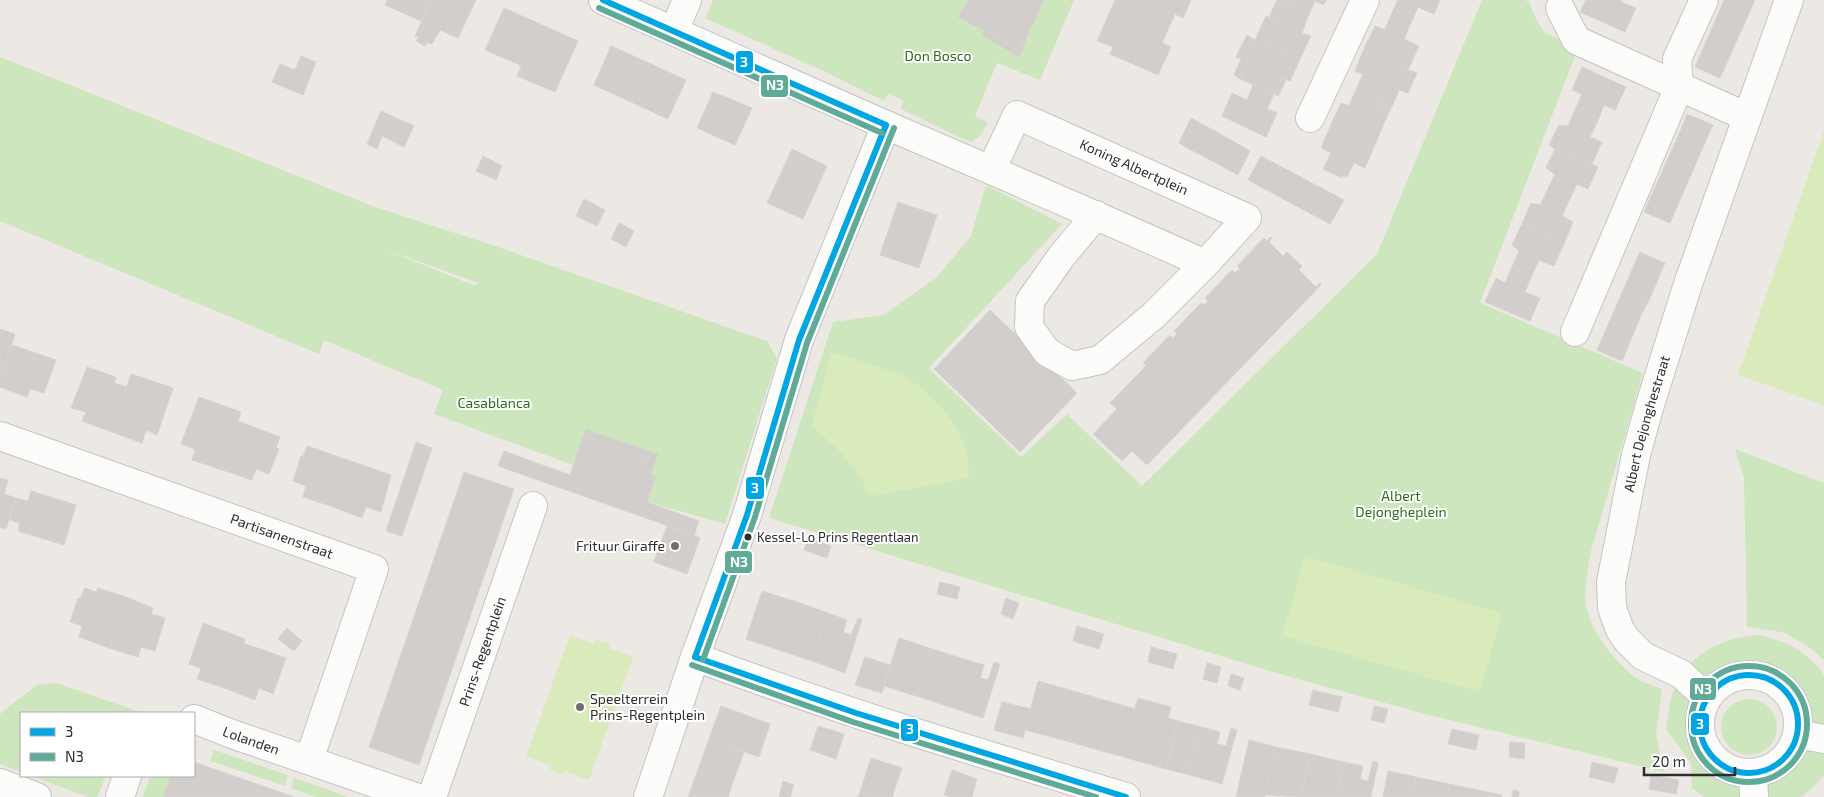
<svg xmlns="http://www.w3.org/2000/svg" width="1824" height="797" font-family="'Exo 2',sans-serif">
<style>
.green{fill:#cee6be;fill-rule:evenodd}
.pitch{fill:#d9eabb}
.building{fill:#d1cecb;stroke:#d7d4d0}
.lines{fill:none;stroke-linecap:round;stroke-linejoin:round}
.street-casing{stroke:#c5c4c5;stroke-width:30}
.secondary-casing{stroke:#c5c4c5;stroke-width:30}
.street{stroke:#fcfcfb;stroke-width:28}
.secondary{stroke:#fcfcfb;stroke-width:28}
.bus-1-casing{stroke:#fff;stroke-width:10}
.bus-2-casing{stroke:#fff;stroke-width:10}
.bus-1{stroke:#00a6e2;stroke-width:6}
.bus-2{stroke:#60aa99;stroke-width:6}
.bus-dot{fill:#2e2e2e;stroke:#fff;stroke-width:2}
.poi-dot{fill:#706f6e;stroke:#fff;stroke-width:2}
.labels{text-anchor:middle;stroke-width:4;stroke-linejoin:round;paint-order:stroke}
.bus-label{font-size:13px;fill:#2e2e2e;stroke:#fff;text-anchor:start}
.park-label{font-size:14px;fill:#2c6e1b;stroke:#fff}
.street-label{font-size:14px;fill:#2e2e2e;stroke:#fff}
.poi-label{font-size:14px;fill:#2e2e2e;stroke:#fff;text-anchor:end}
.line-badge{stroke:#fff;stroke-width:2}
.badge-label{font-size:14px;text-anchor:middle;font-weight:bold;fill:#fff}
</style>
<rect width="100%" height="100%" fill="#ece8e4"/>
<g class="green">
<polygon points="713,0 1074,0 1040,80 997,63 975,116 988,122 981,135 972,142 961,138 901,109 903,101 889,93 884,101 828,73 705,18"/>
<path d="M1482,0H1525L1529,2L1536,19L1544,32L1578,48L1480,303L1643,373L1591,551C1588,568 1584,586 1586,604C1589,630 1618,668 1641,681C1647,684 1656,686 1662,689L1656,735L1664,772L1429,715L1290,677L769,518L833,322L883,315L936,278L971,236L986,185L1062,224L929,368L1021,457L1067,414L1142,486L1377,254Z"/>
<path d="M0,57L372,206L492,245L767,341L777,358L725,524L634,498L584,436L573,465L434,414L443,390L324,340L319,354L0,221ZM382,248L478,283L475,286Z"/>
<polygon points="1735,449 1824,483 1824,660 1805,644 1782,632 1747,627 1744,478"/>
<path d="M1758,635C1785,641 1808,651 1824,675V774L1820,781L1802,797H1704L1692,788L1691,763L1666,729C1668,718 1669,705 1672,695C1685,656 1719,638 1758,635ZM1755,675C1762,677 1771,679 1777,683C1797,698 1806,730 1791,752C1776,774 1737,783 1717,762C1711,757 1708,750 1705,743C1703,740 1701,736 1700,732C1695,710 1712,684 1733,677C1739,675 1748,676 1755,675Z"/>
<polygon points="56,683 140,712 21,713 21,772 0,764 0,714 37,685"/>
<circle cx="1749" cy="727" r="28"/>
<polygon points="214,750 288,775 285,786 210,761"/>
<polygon points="32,776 106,776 97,797 88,797"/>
<polygon points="150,776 171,776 163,797 143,797"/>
<polygon points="294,778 295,778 348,797 316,797 291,788"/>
</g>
<g class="pitch">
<polygon points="1824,131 1824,405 1738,375"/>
<path d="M832,352C855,360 885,368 906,378C931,390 960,426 967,454C969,462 968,470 969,478L871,496C855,468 838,445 811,427Z"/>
<polygon points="1305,556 1502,613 1480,692 1282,636"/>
<polygon points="570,635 594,644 596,640 610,644 609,648 633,657 589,780 565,771 563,775 550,770 551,765 526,757"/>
</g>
<g class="building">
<polygon points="387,0 431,0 421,21 385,5"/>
<polygon points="431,0 476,0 458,38 440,30 432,44 427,42 425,46 416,41 419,37 415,36"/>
<polygon points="968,0 1044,0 1033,24 1018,49 958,17"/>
<polygon points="1115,0 1191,0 1183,18 1175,14 1162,43 1171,47 1158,75 1110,54 1113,47 1097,41"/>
<polygon points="1277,0 1291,0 1288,8 1276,2"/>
<polygon points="1291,0 1326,0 1324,5 1315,1 1308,17 1288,8"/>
<polygon points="1398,0 1440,0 1434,14 1418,7 1410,25 1390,17"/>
<polygon points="1586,0 1621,0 1621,2 1636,8 1625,32 1580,12"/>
<polygon points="1724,0 1755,0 1720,78 1695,67"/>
<polygon points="1276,2 1288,8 1281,23 1269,17"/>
<polygon points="504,8 540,24 522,66 485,50"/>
<polygon points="1288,8 1308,17 1302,33 1311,36 1300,59 1255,40 1266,16 1281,23"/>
<polygon points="1390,17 1410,25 1404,39 1419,46 1408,70 1363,51 1375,26 1385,30"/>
<polygon points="540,24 578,41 555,92 517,76"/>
<polygon points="1032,24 1019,57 982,35 984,31 1018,49"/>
<polygon points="1247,35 1255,40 1246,61 1248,62 1240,79 1234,75 1241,59 1236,57"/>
<polygon points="1255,40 1300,59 1290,81 1281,77 1274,94 1240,79 1248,62 1246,61"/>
<polygon points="611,46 649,63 631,102 594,85"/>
<polygon points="1363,51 1408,70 1399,90 1388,85 1380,103 1355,92 1363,74 1355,71"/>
<polygon points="301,56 316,62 303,95 272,82 280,64 295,70"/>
<polygon points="649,63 686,80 668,119 631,102"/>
<polygon points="1582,67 1626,87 1615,110 1604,105 1598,120 1575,110 1582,94 1572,90"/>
<polygon points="1408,70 1417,73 1408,93 1399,90"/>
<polygon points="1281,77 1286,80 1278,96 1274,94"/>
<polygon points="1253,85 1274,94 1267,109 1277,113 1266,137 1222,116 1232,93 1247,100"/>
<polygon points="1388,85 1399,90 1392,107 1391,108 1380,103"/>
<polygon points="713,92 752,108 735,145 697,128"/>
<polygon points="1355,92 1380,103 1373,118 1384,123 1374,147 1330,127 1341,103 1349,106"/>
<polygon points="1380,103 1391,108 1384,123 1373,118"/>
<polygon points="1575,110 1598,120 1590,137 1602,142 1592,164 1555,149 1549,145 1559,125 1568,126"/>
<polygon points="381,111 414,126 404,147 382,136 377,149 367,144"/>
<polygon points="1687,114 1713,125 1707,138 1682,127"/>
<polygon points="1191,118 1202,124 1189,149 1179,143"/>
<polygon points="1202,124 1215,131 1203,156 1189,149"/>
<polygon points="1330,127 1374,147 1365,168 1354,163 1347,177 1343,175 1342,178 1323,169 1331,153 1321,148"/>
<polygon points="1682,127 1707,138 1670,223 1644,212"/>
<polygon points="1215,131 1250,151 1238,175 1203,156"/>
<polygon points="792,149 827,166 803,219 767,203"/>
<polygon points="1555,149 1598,167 1588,189 1577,184 1569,201 1547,191 1555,174 1546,168"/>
<polygon points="483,156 502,166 496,180 476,171"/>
<polygon points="1261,156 1344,200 1330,224 1248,180"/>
<polygon points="1547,191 1569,201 1562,216 1573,222 1564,244 1522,224 1531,203 1540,205"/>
<polygon points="584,199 605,210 597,226 576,216"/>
<polygon points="898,202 937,215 919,268 880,255"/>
<polygon points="619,223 634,231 626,247 611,239"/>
<polygon points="1522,224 1564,244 1554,266 1539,260 1532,275 1512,267 1519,251 1512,245"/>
<polygon points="1271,237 1272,238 1269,242 1283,256 1287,252 1302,266 1299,270 1316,287 1320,283 1321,285 1147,465 1132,451 1122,461 1093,434 1117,409 1110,403 1146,366 1143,363 1170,335 1173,338 1177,334 1174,331 1201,303 1204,305 1208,301 1205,298 1232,270 1235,273 1240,269 1237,266 1264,238 1266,241"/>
<polygon points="1640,252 1665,263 1649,300 1624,288"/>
<polygon points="1512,267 1532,275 1525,292 1540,298 1530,321 1485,302 1496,278 1505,283"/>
<polygon points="1624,288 1649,300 1642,313 1618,302"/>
<polygon points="1618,302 1642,313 1622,361 1597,350"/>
<polygon points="990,310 1077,393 1020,452 934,369"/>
<polygon points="0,329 15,334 0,381"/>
<polygon points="12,345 56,360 44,393 30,389 27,397 0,387 0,381"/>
<polygon points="87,367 116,377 114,383 127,387 112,432 82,421 86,412 71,408"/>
<polygon points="131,374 173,388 157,435 146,430 142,443 112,432"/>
<polygon points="199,397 241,412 222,470 192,460 195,449 181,444"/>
<polygon points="238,421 280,437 276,448 279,449 269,474 256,469 252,480 222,470"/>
<polygon points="586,429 658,454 651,474 656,476 647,502 699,521 694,535 498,466 504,451 634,498 648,459 583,436"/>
<polygon points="583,436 648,459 634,498 570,475"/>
<polygon points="416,442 432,448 402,536 386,531"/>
<polygon points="307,446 348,460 333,507 303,497 306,486 293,481 301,456 303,457"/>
<polygon points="348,460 391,475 381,512 366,507 362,518 333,507"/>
<polygon points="464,472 514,489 419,765 369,747"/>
<polygon points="0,478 8,480 4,494 16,498 6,529 0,527"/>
<polygon points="31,491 76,505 64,545 18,531 20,523 10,520 16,498 28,501"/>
<polygon points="667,526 694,535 683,566 656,556"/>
<polygon points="694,535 700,538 687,574 654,562 656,556 683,566"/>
<polygon points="808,538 831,546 827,558 804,550"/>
<polygon points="940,582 960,587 957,599 937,594"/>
<polygon points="85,588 96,592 98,588 126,597 109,648 79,637 82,626 70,622 78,598 80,599"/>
<polygon points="762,591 797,602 779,650 746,639"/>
<polygon points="126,597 153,608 151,614 165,618 155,651 141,647 138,657 109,648"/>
<polygon points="1006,598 1019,603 1013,619 1001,614"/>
<polygon points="797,602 828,613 812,661 779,650"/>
<polygon points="828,613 847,620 843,632 851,635 858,618 862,619 845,673 812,661"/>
<polygon points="203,623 245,639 227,689 197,679 201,668 189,664"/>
<polygon points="1077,626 1104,634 1099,649 1073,641"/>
<polygon points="287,628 302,641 294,651 278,639"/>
<polygon points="899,638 932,649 916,696 884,686"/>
<polygon points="243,643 286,658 273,694 259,688 255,700 227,689"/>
<polygon points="1151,647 1177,654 1173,669 1148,662"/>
<polygon points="932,649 964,659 950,707 916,696"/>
<polygon points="865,657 890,665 882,693 855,685"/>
<polygon points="964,659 984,665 980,678 988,680 994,662 1000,664 983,718 950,707"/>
<polygon points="1207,663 1221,667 1217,683 1203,679"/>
<polygon points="1231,674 1244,678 1240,690 1228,686"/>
<polygon points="1038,681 1066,689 1052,737 1025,730"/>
<polygon points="1066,689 1094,697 1081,745 1052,737"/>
<polygon points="1313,690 1342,697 1338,712 1309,705"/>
<polygon points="1094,697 1135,709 1120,756 1081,745"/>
<polygon points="1138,698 1171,707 1168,718 1178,721 1166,769 1120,756"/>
<polygon points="1002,702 1031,709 1023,738 994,730"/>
<polygon points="721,706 770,724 759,757 709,739"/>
<polygon points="1374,706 1388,709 1384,723 1371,720"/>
<polygon points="1178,721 1201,727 1186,774 1166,769"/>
<polygon points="818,726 844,734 836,759 810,750"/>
<polygon points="1201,727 1220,732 1217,744 1226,746 1231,728 1237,730 1222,784 1186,774"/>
<polygon points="1452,729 1479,735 1476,750 1448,744"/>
<polygon points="709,739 744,752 732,785 697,772"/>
<polygon points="1249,740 1276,747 1265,797 1236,797"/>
<polygon points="1510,742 1525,743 1524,759 1509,757"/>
<polygon points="1276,747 1310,754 1301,797 1265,795"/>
<polygon points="1310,754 1344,762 1337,797 1301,797"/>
<polygon points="871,758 902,768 892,797 877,797 860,792"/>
<polygon points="1373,761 1378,763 1371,797 1337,797 1344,762 1363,766 1360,779 1368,781"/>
<polygon points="194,762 294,797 163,797 171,776 194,776"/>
<polygon points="1592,762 1618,768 1614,783 1589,777"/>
<polygon points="952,770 977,779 972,797 951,797 944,795"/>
<polygon points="1388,771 1416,777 1412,797 1383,797"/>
<polygon points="697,772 732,785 728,797 688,797"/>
<polygon points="1651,775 1679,780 1676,794 1649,789"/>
<polygon points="1416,777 1449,784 1447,797 1412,797"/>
<polygon points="783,781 794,785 790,797 779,797"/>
<polygon points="1449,784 1483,791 1482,797 1447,797"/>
<polygon points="1513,790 1520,792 1518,797 1512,797"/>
<polygon points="1483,791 1502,795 1502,797 1482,797"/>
<polygon points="860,792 877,797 858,797"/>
</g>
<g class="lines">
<defs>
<g id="street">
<path d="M603,0C698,41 792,84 886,125C993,171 1099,216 1205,264L1247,218L1017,115L991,170"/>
<polyline points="1560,8 1576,40 1747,117"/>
<polyline points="674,31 687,0"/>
<polyline points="1310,118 1365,0"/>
<polyline points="1096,215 1061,257 1030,301 1029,327 1047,352 1072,366 1100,360 1153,316 1205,264"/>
<polyline points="1575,332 1679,87 1677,59 1704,0"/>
<path id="s1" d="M0,436L374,569L309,760"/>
<path d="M695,657C837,710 982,754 1126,797"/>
<circle cx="1749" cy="724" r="49"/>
<path id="s2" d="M1707,698L1681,674L1643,656L1627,640L1620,630L1612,608L1611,582L1636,455L1649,408L1688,284L1789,0"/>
<path id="s3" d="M194,719L232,734L415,797"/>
<polyline points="1753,774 1754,797"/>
<polyline points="0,783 37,797"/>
<polyline points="120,797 127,776"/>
<path id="s4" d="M432,797L533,506"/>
<polyline points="648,797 695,657 747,515 799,340 886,125"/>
</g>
<polyline id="secondary" points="1798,734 1824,739"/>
</defs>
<use href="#street" class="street-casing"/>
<use href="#secondary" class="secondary-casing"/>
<use href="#street" class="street"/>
<use href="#secondary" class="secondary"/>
<defs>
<g id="bus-1">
<polyline points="603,0 886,125"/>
<polyline points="695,657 747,515 799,340 886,125"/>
<polyline points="695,657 856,713 1126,797"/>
<circle cx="1749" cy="724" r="49"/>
</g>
<g id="bus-2">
<polyline points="599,8 882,133"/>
<polyline points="703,660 755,517 807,343 894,128"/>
<polyline points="692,665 853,722 1096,797"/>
<circle cx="1749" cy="724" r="58"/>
</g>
</defs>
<use href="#bus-1" class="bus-1-casing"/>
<use href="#bus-2" class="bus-2-casing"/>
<use href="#bus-1" class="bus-1"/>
<use href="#bus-2" class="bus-2"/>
</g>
<circle class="bus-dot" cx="748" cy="537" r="4.5"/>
<g class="poi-dot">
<circle cx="675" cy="546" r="5"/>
<circle cx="580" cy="707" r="5"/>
</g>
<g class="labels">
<g class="bus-label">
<text x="757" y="542">Kessel-Lo Prins Regentlaan</text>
</g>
<g class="park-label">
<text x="938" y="61">Don Bosco</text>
<text x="494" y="408">Casablanca</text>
<text x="1401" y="501">Albert<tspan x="1401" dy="16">Dejongheplein</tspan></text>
</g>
<g class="street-label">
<text transform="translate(1134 167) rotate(24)" y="5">Koning Albertplein</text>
<text dy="5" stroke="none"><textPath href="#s2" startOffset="324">Albert Dejonghestraat</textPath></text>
<text dy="5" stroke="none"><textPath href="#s1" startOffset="299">Partisanenstraat</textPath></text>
<text dy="5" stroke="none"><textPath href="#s4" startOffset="154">Prins-Regentplein</textPath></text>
<text dy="5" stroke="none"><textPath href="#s3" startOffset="61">Lolanden</textPath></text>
</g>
<g class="poi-label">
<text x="665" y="551">Frituur Giraffe</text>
<text x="590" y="704" text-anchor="start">Speelterrein<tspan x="590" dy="16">Prins-Regentplein</tspan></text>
</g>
</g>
<g class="line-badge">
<rect x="735" y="50" width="19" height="24" rx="5" fill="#00a6e2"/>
<rect x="760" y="74" width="29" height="24" rx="5" fill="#60aa99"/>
<rect x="745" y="476" width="20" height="24" rx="5" fill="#00a6e2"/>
<rect x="724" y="550" width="29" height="24" rx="5" fill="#60aa99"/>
<rect x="1689" y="677" width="28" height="24" rx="5" fill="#60aa99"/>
<rect x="1690" y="712" width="20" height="24" rx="5" fill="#00a6e2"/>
<rect x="900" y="718" width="19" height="24" rx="5" fill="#00a6e2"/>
</g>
<g class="badge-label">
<text x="744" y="67">3</text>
<text x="775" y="90">N3</text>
<text x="755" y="493">3</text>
<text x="739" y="567">N3</text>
<text x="1703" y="694">N3</text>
<text x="1700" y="729">3</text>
<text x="910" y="734">3</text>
</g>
<rect x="20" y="712" width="175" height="65" fill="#ffffff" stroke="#ababab"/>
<rect x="30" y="728" width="25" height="8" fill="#00a6e2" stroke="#ababab"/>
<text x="65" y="737" font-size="15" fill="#2e2e2e">3</text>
<rect x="30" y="753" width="25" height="8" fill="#60aa99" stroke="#ababab"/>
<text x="65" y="762" font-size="15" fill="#2e2e2e">N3</text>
<path d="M1644 767v8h91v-8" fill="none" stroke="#2e2e2e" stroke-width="2.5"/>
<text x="1652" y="767" font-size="15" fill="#2e2e2e" stroke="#ffffff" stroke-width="4" paint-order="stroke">20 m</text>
</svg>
